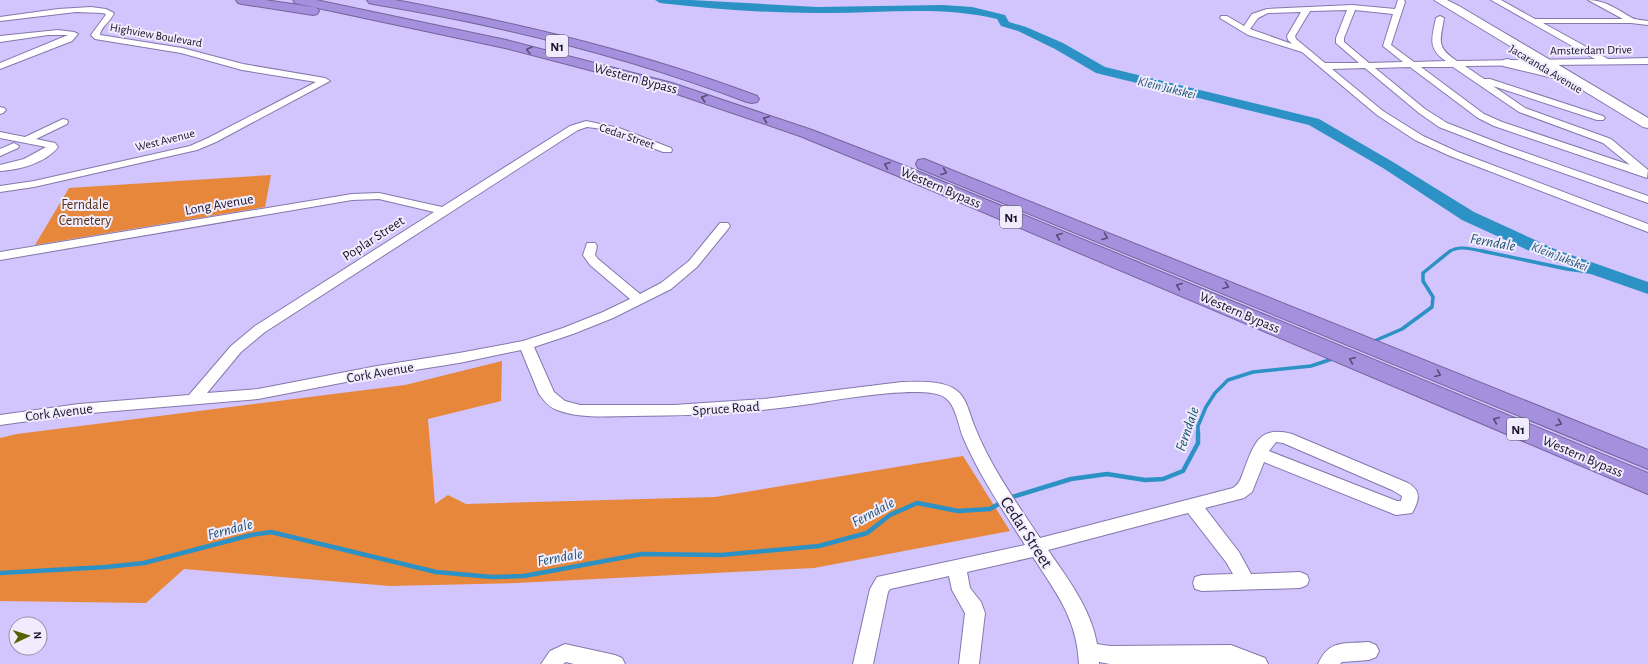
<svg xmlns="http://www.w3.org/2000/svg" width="1648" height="664" font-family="'Alegreya Sans',sans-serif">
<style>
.green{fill:#e6873b}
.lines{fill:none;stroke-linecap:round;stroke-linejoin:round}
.stream-far2{stroke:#2c91c4;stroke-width:3}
.stream-far1{stroke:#2c91c4;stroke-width:3.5}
.stream{stroke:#2c91c4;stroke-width:4.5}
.river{fill:#2c91c4;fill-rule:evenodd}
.street-casing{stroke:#8578ab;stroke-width:2}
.secondary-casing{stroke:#8578ab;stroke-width:2}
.highway-casing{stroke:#73649d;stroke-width:2}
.street{fill:#fff;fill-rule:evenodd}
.secondary{fill:#fff;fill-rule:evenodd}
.highway{fill:#a490dc;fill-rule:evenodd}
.oneway{stroke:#584b78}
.labels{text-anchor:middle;stroke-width:4;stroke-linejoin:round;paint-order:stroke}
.far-street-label{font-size:12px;fill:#191327;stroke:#f0ecfe}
.shield{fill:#f0ecfe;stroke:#5a5468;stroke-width:1}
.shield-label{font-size:13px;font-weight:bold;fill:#191327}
.far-water-label{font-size:13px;font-style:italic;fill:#1f536e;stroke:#f0ecfe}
.street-label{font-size:14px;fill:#191327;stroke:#f0ecfe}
.park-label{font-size:14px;fill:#562f10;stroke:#f0ecfe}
.water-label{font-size:15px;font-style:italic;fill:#1f536e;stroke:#f0ecfe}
.near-street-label{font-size:17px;fill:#191327;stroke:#f0ecfe}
</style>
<rect width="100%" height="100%" fill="#d2c4fd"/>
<g class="green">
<polygon points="271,175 265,207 35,245 69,188"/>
<polygon points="502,361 501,401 428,419 435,504 448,495 466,504 715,497 963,456 1010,531 814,568 516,583 390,586 184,569 146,603 0,601 0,438 17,434 405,385"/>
</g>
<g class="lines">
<path class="stream-far2" d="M1449,252C1459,244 1475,250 1487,252"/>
<g class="stream-far1">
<polyline points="1482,251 1567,269 1605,274"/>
<polyline points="1372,342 1402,329 1432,307 1433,297 1423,281 1423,273 1450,251"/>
<polyline points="1198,433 1198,426 1206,407 1215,393 1228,380 1253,372 1311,366 1335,358"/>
</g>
<g class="stream">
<polyline points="1009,498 1071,479 1107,474 1145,480 1163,479 1183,471 1198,443 1198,432"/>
<polyline points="0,573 106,567 144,563 251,535 271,532 436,572 492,577 524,576 642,554 721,555 819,546 867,533 890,515 917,503 958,511 990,509 1002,502"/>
</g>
<path class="river" d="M655,0H691L817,7L943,5L972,7L1005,15L1009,22L1026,27L1063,43L1105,67L1319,119L1393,162L1474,212L1557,250L1648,282V294L1545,258L1462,220L1383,168L1309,125L1096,73L1055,49L1018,31L1001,26L997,19C938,5 877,14 818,13C765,13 712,9 660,3Z"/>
<defs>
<g id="street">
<path d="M1398,0H1404L1405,2L1391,45L1414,62L1446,61C1427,49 1432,37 1436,18L1440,16L1444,18C1440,42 1436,47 1457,61L1595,59L1491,0H1501L1535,19H1623L1588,0C1605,0 1618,10 1632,18C1636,20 1643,20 1648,21V25L1631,23H1543L1608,59L1648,58V64L1465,66L1484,79H1490L1603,116L1605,118L1603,120H1597L1493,86L1525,108L1611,139L1648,170L1647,178L1494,126L1478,118L1410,67L1375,68L1425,109L1447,123L1509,147L1648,196V203L1501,151L1439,127L1419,113L1365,68L1332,69L1383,111L1423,136L1458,152L1648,224V232L1450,156L1415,140L1377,115L1302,52L1248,35L1220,18L1221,16H1227L1244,26L1252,14L1267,9L1352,5L1395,9ZM1347,10L1336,38V43L1359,63H1325L1296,39L1295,36L1310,11ZM1355,10L1393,14L1383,46L1403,62L1369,63L1344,42V38ZM1301,12L1287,36L1288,40L1292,44L1250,29L1258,18L1268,13ZM1421,67H1453L1519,112L1603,143L1630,165L1502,122L1484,114Z"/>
<path d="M91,7L106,9L114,13C111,21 100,28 100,35L182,48L243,64L325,78L330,81L216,142L197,150L34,187L0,192V186L34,181L190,146L208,138L316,82L242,70L181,53L95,39L91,35L105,16L106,14L102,13L76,12L0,21V17L58,9Z"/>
<polygon points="58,30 74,32 78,34 72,41 0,69 0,63 68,35 48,35 0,42 0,36"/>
<polygon points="0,107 4,108 6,110 3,113 0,114"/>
<path d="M63,119L67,120L68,122L67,124L36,139L55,143L58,147C46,163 19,170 0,171V165L24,159L46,147L0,138V132L25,137Z"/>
<path d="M586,121L619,128L671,148L672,150L671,152H663L603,129L587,127L578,130L265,332L241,352L207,393L258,389L377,366L459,353L523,341L563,328L603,312L630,299L590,265L583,255L587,243H595L597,246L595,255L598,259L640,294L661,283L689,261L720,223H728L730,226L728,229L697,267L671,289L613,318L573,334L534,347L554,392L565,401L580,405H674L764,399L902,382C919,382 942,380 956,390C967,398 969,413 974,425C990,466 1016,502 1040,538L1233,488C1240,483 1241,478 1244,470C1254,444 1259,425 1292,434L1408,483C1422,491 1419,501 1412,513L1396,515L1264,462L1252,492L1244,498L1205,508L1239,552L1251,574L1300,572L1307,575L1309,580L1307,585L1300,588L1202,591L1195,589L1193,583L1195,577L1202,575L1233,574L1226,562L1188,513L1048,550C1068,579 1091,609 1097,644L1110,646L1231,645L1265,658L1268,664H1110L1099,662V664H1079C1077,619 1057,594 1033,557L967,572L970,588L981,602L985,613L979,664H959L965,613L952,590L949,576L890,589L888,592L873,664H853L870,589L877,577L1025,545C1003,510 979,475 963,437C958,425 956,404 944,397C925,384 835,400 810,404C751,413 691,416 632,416C607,416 581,419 557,410C549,407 544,401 539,394L521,350L459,363L377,376L258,399L79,414L0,425V415L79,404L189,395L231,346L255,326L434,212L379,199L352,200L0,260V252L352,194L379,193L442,207L570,126ZM1276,442L1283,443L1392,490L1402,496L1401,501H1397L1269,451Z"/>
<polygon points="14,143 19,146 18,148 0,156 0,149"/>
<path d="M1369,642L1376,645L1379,651L1376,657L1369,660L1342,662L1340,664H1318C1329,639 1345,644 1369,642Z"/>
<polygon points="565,644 615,655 622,658 625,664 574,664 566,662 563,664 541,664 550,651"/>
</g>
<polygon id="secondary" points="1434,0 1447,0 1459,6 1648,118 1648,128 1643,127 1558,75 1553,78 1503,66 1501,63 1503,60 1507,59 1548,69"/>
<g id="highway">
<polygon points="236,0 265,0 313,7 317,8 319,11 317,14 313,15 242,4 238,3"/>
<polygon points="293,0 316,0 506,40 672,83 812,130 905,166 1648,473 1648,494 893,174 800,136 662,89 505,48 299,4 295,3"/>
<path d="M367,0H394L406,2C525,25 643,53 757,96L759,99L757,102L752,103L747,102C626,56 500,25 373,4L369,3Z"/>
<polygon points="924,159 1648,450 1648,469 918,168 916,164 918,160"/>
</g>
</defs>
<use href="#street" class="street-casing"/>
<use href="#secondary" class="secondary-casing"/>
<use href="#highway" class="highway-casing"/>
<use href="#street" class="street"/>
<use href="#secondary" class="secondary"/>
<use href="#highway" class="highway"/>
</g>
<defs><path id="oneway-chevron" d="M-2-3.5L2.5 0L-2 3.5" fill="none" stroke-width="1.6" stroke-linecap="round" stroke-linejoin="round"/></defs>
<g class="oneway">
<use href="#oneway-chevron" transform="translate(529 50) rotate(-166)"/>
<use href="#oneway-chevron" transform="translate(704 98) rotate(-162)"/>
<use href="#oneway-chevron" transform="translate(766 119) rotate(-160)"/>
<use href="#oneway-chevron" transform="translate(887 165) rotate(-158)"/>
<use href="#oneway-chevron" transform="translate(944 172) rotate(22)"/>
<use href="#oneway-chevron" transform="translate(1059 236) rotate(-157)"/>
<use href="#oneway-chevron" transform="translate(1105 237) rotate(22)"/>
<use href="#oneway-chevron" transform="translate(1179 286) rotate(-158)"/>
<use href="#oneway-chevron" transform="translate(1226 286) rotate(22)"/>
<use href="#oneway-chevron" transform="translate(1352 360) rotate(-157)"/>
<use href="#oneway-chevron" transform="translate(1438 374) rotate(22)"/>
<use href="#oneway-chevron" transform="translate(1496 420) rotate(-157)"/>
<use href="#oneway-chevron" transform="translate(1559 423) rotate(22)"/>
</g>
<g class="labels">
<g class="far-street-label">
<text transform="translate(156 35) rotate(10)" y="4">Highview Boulevard</text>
<text transform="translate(1591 50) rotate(-1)" y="4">Amsterdam Drive</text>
<text transform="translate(1546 69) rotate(31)" y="4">Jacaranda Avenue</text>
<text transform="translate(627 136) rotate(19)" y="4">Cedar Street</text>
<text transform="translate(165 140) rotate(-14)" y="4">West Avenue</text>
</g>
<g class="shield">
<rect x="546" y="35" width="22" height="22" rx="3"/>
<rect x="1000" y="206" width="22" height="22" rx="3"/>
<rect x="1507" y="418" width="22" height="22" rx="3"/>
</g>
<g class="shield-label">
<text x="557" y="51">N1</text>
<text x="1011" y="222">N1</text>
<text x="1518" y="434">N1</text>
</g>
<g class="far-water-label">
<text transform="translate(1167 87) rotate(14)" y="5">Klein Jukskei</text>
<text transform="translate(1560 256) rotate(21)" y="5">Klein Jukskei</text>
</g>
<g class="street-label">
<text transform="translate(636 78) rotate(15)" y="5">Western Bypass</text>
<text transform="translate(941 187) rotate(23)" y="5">Western Bypass</text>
<text transform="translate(219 204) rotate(-10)" y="5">Long Avenue</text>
<text transform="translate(373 238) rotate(-33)" y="5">Poplar Street</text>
<text transform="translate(1240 312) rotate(23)" y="5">Western Bypass</text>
<text transform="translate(380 372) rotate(-10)" y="5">Cork Avenue</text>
<text transform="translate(726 408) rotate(-4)" y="5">Spruce Road</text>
<text transform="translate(59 412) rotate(-7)" y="5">Cork Avenue</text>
<text transform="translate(1583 456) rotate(23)" y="5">Western Bypass</text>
</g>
<g class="park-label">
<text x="85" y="209">Ferndale<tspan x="85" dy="16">Cemetery</tspan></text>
</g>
<g class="water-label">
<text transform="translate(1493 242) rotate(10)" y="5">Ferndale</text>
<text transform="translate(1187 429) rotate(-71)" y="5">Ferndale</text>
<text transform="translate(873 512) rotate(-28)" y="5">Ferndale</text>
<text transform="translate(230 529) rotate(-14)" y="5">Ferndale</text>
<text transform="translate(560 557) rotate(-10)" y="5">Ferndale</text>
</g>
<g class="near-street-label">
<text transform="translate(1027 532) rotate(57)" y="6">Cedar Street</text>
</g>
</g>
<g transform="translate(28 636) rotate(86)"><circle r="19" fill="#f0ecfe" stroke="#9a95a8"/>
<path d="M0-3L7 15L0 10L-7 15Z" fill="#586100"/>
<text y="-6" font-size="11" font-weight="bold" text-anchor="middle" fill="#191327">N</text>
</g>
</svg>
